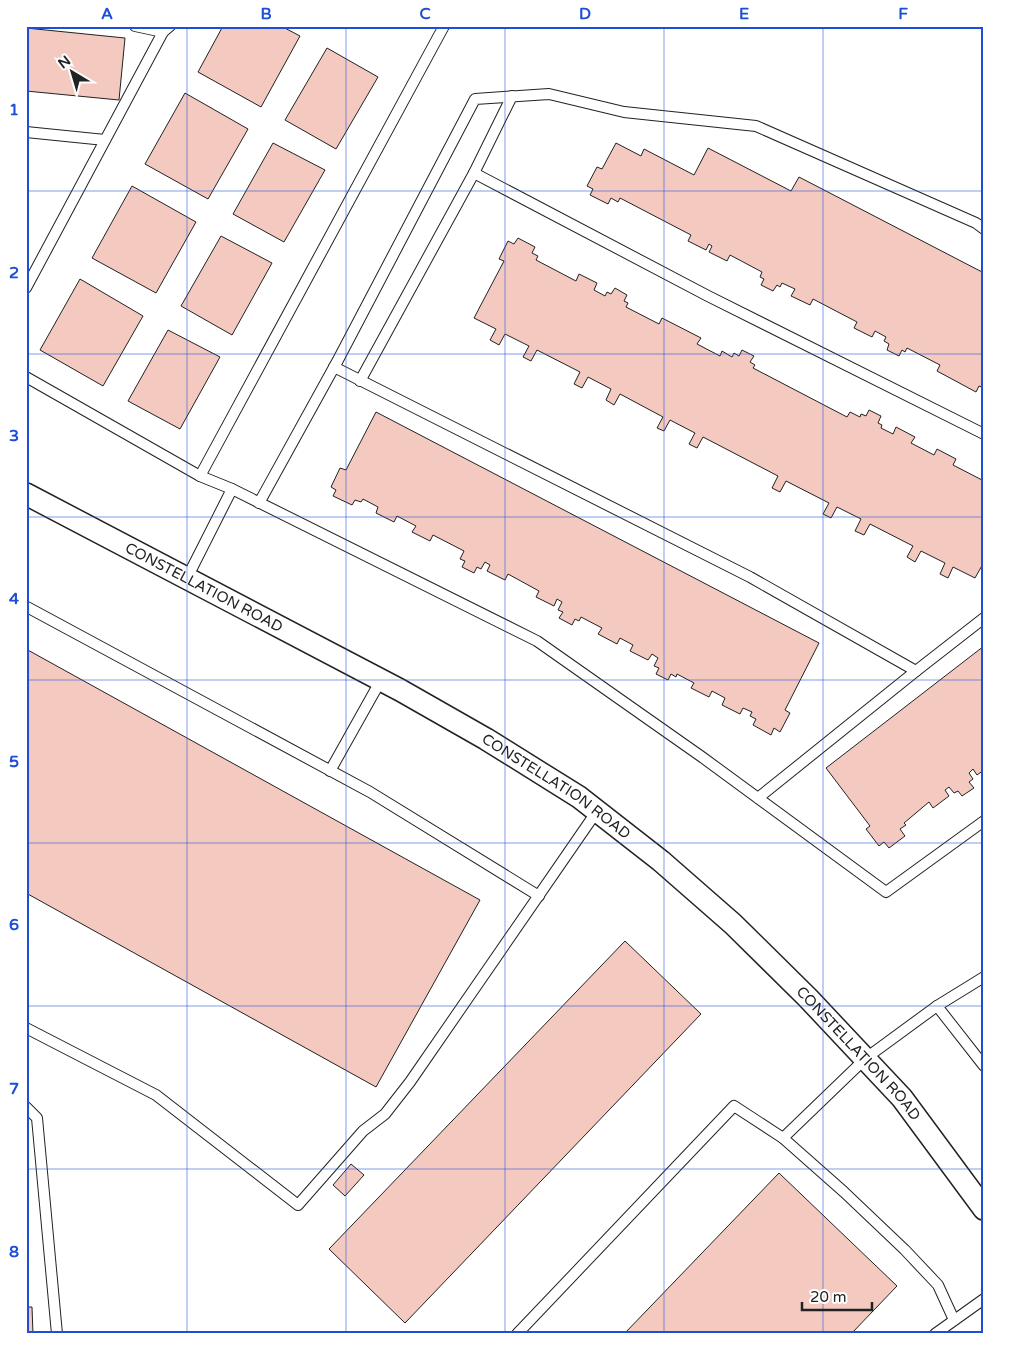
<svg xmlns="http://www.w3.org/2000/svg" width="1010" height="1360" font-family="'Varela Round',sans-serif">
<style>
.building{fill:#f3c9c0;stroke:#222}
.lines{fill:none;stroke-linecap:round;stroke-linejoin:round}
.lane-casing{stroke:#222;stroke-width:12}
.street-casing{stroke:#222;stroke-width:24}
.lane{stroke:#fff;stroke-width:10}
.street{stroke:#fff;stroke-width:21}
.grid{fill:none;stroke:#1d4ed8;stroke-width:1;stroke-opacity:0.55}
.labels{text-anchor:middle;stroke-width:4;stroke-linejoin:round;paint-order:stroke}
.street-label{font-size:15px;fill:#222;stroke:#fff}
.neatline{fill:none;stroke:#1d4ed8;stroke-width:2}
.grid-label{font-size:16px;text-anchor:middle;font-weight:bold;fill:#1d4ed8}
</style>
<rect width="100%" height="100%" fill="#fff"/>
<g class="building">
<polygon points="223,26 281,26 300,36 261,107 198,72"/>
<polygon points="26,28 125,38 119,100 26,91"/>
<polygon points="327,48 378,77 336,149 285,120"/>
<polygon points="185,93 248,129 208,199 145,164"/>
<polygon points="273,143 325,170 284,242 233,214"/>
<polygon points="616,143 641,156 644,149 694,175 708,148 791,191 799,177 984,273 984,388 979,386 976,392 937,371 940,365 907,348 905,352 902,350 899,356 887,350 889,344 884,341 886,337 875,331 872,337 854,328 857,322 813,299 810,305 791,296 795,289 782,283 780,287 777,285 773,291 761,285 764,279 760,277 762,272 730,255 727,261 709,252 712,246 709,244 706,250 688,241 691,235 620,198 618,202 611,198 608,204 590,195 593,189 587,186 597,167 602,169"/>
<polygon points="132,186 196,222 156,293 92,258"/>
<polygon points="221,236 272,263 232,335 181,306"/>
<polygon points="518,238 535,247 532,253 538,256 536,260 576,281 579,274 597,283 594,290 605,296 607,292 611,294 615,288 627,295 624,301 628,303 626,307 659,324 662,318 701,338 697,344 720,356 722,351 732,357 734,353 739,356 742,350 754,356 750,362 755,365 753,368 847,417 850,412 860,417 861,414 866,416 869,410 881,416 878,423 882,425 881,428 893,434 896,427 915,437 911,443 934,455 937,449 956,459 953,465 984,481 984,562 975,578 953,567 948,578 940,574 945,563 921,551 915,562 907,557 913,546 870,524 864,535 855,531 861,519 837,507 831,518 823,514 829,503 786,481 780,492 772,488 778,476 703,437 697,448 689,444 695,433 670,420 664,431 657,428 663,417 620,394 614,405 606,400 611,389 588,377 582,388 574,384 580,372 537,350 531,361 523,357 529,346 505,334 499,345 490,340 496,329 474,318 504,261 499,259 508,241 514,244"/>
<polygon points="80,279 143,316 103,386 40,350"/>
<polygon points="168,330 220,357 180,429 128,401"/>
<polygon points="376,412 819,643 785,710 790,713 780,732 774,728 771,735 753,725 756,719 750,716 752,712 743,708 740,714 722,705 725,698 712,691 709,697 691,688 694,683 677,674 676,677 671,674 668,680 656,674 659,668 654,666 658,658 652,654 648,660 630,651 633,645 620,638 617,644 598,634 602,628 581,617 579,621 575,619 572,625 559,618 563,612 558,610 562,602 557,599 554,606 536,597 539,591 508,574 505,580 487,571 490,565 485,562 481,569 477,567 474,573 462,567 465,561 460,559 464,551 433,535 430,541 412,532 416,526 397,516 394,522 376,513 378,507 363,499 361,502 355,500 352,505 333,496 336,490 331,487 340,468 346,470"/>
<polygon points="984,646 984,770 977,775 973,769 969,773 973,779 969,782 974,788 962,796 958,791 954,793 949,787 945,790 949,796 933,808 929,802 904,823 906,825 900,829 905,836 889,848 884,842 879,846 866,829 870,826 826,768"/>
<polygon points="26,649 480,900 376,1087 26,893"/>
<polygon points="625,941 701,1014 405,1323 329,1249"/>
<polygon points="351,1164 364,1175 345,1196 333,1185"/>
<polygon points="779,1173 897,1286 851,1334 624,1334"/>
<polygon points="26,1307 32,1307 33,1334 26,1334"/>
</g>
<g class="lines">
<defs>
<g id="lane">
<polyline points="135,26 163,32 170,26"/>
<polyline points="26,132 105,140"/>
<polyline points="474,173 708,296 984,434"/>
<polyline points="26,288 163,32"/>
<polyline points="334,367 750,577 916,671 984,618"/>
<polyline points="26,377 200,476"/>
<polyline points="360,381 474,173 512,96"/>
<polyline points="232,489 537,641 702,757 886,892 984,821"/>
<polyline points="259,503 338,360 475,99 549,94 624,112 756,126 976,223 984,229"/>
<polyline points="187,578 232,489 200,476 444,26"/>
<polyline points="27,607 370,792 539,896"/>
<polyline points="330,771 381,680"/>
<polyline points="758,798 916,671"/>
<polyline points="937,1006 984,1066"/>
<polyline points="26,1028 156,1095 298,1205 363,1131 385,1114 410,1082 597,811"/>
<polyline points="26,1107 37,1118 57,1334"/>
<polyline points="954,1320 938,1285 905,1250 844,1192 783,1138 866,1058 937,1006 984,977"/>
<polyline points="517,1334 734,1106 783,1138"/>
<polyline points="935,1334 984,1299"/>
</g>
<g id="street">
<path id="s1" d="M26,494L400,690L486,739L579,797L661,861L733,924L808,998L902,1098L984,1209"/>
</g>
</defs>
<use href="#lane" class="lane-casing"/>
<use href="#street" class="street-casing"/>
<use href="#lane" class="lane"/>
<use href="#street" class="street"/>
</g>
<path class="grid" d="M187,26V1334M346,26V1334M505,26V1334M664,26V1334M823,26V1334M26,191H984M26,354H984M26,517H984M26,680H984M26,843H984M26,1006H984M26,1169H984"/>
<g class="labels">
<g class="street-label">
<text dy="5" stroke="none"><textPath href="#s1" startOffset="201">CONSTELLATION ROAD</textPath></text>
<text dy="5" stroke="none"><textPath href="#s1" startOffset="606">CONSTELLATION ROAD</textPath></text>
<text dy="5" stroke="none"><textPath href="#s1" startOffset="1011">CONSTELLATION ROAD</textPath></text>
</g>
</g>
<rect width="1010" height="1360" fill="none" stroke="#ffffff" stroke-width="55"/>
<g transform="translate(72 72) rotate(322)" stroke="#ffffff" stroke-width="4" paint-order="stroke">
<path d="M0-4L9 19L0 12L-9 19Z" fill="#222222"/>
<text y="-8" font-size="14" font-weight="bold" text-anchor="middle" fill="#222222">N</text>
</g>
<path d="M802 1302v8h70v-8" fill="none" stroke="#222222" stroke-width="2.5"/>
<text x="810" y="1302" font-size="15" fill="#222222" stroke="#ffffff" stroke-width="4" paint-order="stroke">20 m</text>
<rect x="28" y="28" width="954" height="1304" class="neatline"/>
<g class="grid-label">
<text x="107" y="19">A</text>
<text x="266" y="19">B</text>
<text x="425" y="19">C</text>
<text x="585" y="19">D</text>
<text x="744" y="19">E</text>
<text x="903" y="19">F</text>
<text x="14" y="115">1</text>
<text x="14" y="278">2</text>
<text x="14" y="441">3</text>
<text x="14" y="604">4</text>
<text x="14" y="767">5</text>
<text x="14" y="930">6</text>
<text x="14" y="1094">7</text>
<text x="14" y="1257">8</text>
</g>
</svg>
